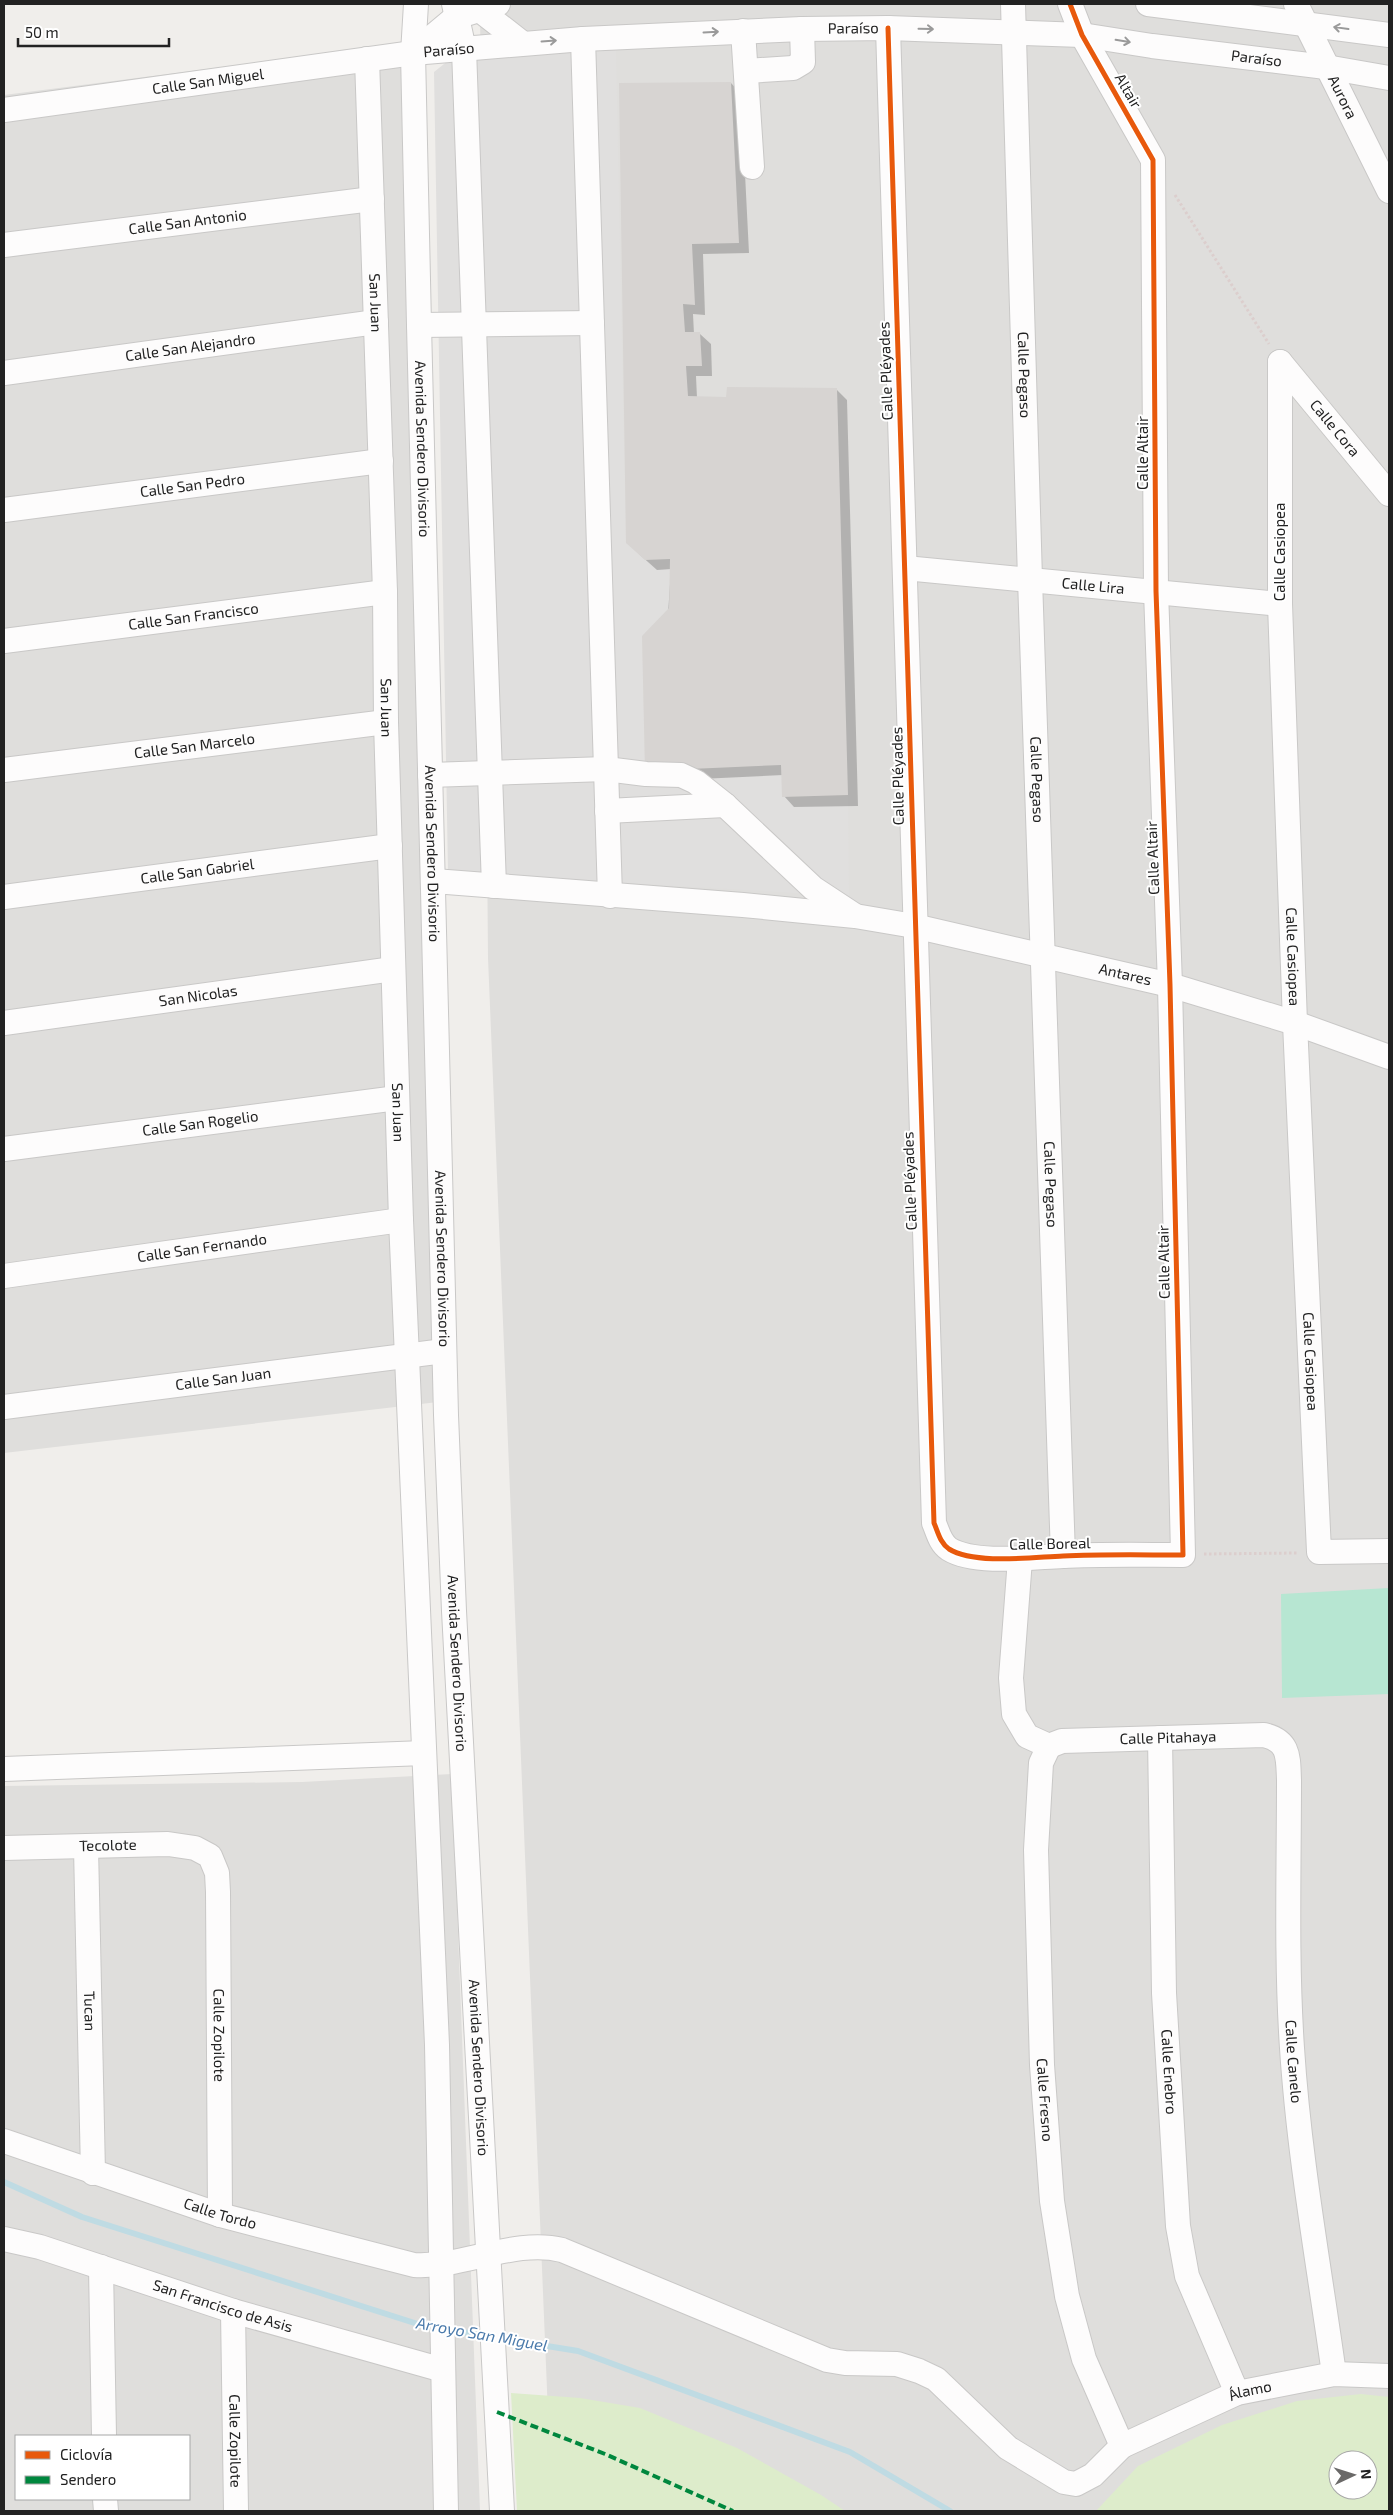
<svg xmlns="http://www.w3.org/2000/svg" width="1393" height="2515" font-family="'Exo 2',sans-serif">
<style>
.residential{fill:#dfdedc;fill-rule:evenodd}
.grass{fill:#ddeccb;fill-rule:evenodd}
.pitch{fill:#b7e6d2}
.parking{fill:#e0dfde}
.shadow{fill:#0003}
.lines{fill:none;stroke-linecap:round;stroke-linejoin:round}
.stream{stroke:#bfdbe3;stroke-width:6}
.building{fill:#d7d4d2}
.minor-casing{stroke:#c9c8c7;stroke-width:26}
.path{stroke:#dccecd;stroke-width:3;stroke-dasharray:2.5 2.5;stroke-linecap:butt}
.minor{stroke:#fdfcfc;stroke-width:24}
.quiet{stroke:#00873e;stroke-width:4;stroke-dasharray:8 4;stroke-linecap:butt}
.cycleway-casing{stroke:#fff;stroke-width:8}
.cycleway{stroke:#e8590c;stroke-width:5}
.oneway{stroke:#9a9a9a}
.labels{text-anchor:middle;stroke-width:4;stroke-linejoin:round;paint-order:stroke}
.street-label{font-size:15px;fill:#222;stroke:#fff}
.water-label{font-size:16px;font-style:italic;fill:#4a7aab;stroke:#fff}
</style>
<rect width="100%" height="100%" fill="#f0eeeb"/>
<g class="residential">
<path d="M480,4H1389V2511H552L488,958ZM1338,2460H1368V2490H1338Z"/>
<polygon points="418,42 455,1400 4,1453 4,95"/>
<path d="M452,1774L480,2511H4V1786L302,1782ZM16,2436H189V2499H16Z"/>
</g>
<g class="grass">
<polygon points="511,2393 580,2398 640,2408 737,2448 821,2495 845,2511 517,2511"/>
<path d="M1361,2394L1389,2397V2511H1096L1138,2466L1222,2425L1297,2401ZM1338,2460H1368V2490H1338Z"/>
</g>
<polygon class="pitch" points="1389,1588 1389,1694 1282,1698 1281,1594"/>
<polygon class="parking" points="616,49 626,543 670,559 669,608 642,636 645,771 781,765 783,797 848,795 849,896 448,873 434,72 449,60"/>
<polygon class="shadow" points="731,83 741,94 749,253 703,254 705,315 693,314 694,334 700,334 711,344 712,376 696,376 697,398 727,398 837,390 847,400 858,806 794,807 784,796 783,775 657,781 671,569 657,570 639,554 621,85"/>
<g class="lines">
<g class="stream">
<polyline points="4,2182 82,2217 424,2326 438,2328"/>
<polyline points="448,2330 487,2336"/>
<polyline points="497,2338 578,2351 850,2452 950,2511"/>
</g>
</g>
<polygon class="building" points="731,82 739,243 692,244 695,305 683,304 685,332 700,332 702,366 686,366 688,396 726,397 727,387 837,388 848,795 782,797 781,765 645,771 642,636 669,608 670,559 645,560 626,543 619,83"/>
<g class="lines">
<defs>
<g id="minor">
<path id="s1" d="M416,4L413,53L419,325L446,1415L454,1611L502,2511"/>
<polyline points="454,4 464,49 494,886"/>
<polyline points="472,4 522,43"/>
<path id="s2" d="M1013,4L1030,579L1063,1556"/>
<polyline points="1148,4 1389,35"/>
<path id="s3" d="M1296,4L1389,191"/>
<path d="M888,28L934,1523C938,1532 940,1543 949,1549C975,1565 1034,1557 1063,1556C1103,1554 1143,1555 1183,1555L1170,985L1156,591L1153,160L1082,35L1070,4"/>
<polyline points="743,31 752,167"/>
<polyline points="583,39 610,896"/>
<polyline points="413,53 456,17 498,4"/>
<path id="s4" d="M367,59L385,592L386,722L401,1220L437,2045L446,2511"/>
<polyline points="746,71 793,68 803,62 802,29"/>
<path id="s5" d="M4,110L413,53L583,39L802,29L888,28L1082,35L1152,46L1326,67L1389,78"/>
<path id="s6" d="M4,245L372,199"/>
<polyline points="419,325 592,323"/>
<path id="s7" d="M1280,362V604L1295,1023L1319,1552L1389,1551"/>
<path id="s8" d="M1280,362L1389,494"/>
<path id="s9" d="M4,373L376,322"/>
<path id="s10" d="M4,510L381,461"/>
<path id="s11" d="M905,568L1280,604"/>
<path id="s12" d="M4,641L385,592"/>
<path id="s13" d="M4,770L386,722"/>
<polyline points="430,775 606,769 646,774 681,775 696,782 725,805 813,888 854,915"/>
<polyline points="607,811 725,805"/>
<path id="s14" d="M434,881L743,905L855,916L914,926L1170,985L1295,1023L1389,1057"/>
<path id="s15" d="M4,897L390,846"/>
<path id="s16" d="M4,1023L393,969"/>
<path id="s17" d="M4,1149L397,1098"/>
<path id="s18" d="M4,1276L401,1220"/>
<path id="s19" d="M4,1407L444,1351"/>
<polyline points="1020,1559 1011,1678 1014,1714 1027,1736 1049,1746"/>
<path id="s20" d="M1160,1738L1164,1993L1178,2226L1187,2276L1237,2393"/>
<path id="s21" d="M1049,1746L1062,1741L1264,1735C1290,1741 1288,1758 1289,1780C1289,1870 1286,1959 1292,2048C1299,2157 1319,2266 1334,2374"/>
<path id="s22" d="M1049,1746L1041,1763L1036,1850L1042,2065L1052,2201L1067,2296L1084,2359L1122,2446"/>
<polyline points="4,1769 424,1753"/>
<path id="s23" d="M86,1847L93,2173"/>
<path id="s24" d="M4,1848L168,1844L195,1848L210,1856L217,1873L218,1892L220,2215"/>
<path id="s25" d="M4,2141L220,2215L414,2265C463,2268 515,2238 562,2250L827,2360L845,2363L897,2364L919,2371L936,2379L1008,2448L1064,2482L1076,2484L1093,2475L1122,2446L1237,2393L1334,2374L1389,2376"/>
<path id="s26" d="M4,2239L40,2247L233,2311L443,2370"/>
<polyline points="101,2267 104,2436"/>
<path id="s27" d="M233,2311L236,2511"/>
<polyline points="105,2499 106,2511"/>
</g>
</defs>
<use href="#minor" class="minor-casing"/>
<g class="path">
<polyline points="1175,195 1269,344"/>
<polyline points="1204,1554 1298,1553"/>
</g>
<use href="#minor" class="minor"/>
<polyline class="quiet" points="497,2412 605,2454 733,2511"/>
<defs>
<path id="cycleway" d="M888,28L934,1523C938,1532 940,1543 949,1549C975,1565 1034,1557 1063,1556C1103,1554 1143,1555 1183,1555L1170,985L1156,591L1153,160L1082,35L1070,4"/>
</defs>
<use href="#cycleway" class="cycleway-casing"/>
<use href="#cycleway" class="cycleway"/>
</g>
<defs><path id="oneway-shaft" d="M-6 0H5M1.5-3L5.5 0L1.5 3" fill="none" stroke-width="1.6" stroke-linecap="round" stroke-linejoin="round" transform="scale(1.25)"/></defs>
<g class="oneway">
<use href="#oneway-shaft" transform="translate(1341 28) rotate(-172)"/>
<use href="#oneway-shaft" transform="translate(926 29) rotate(1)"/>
<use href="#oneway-shaft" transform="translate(711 32) rotate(-3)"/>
<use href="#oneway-shaft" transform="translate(549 41) rotate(-4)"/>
<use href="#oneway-shaft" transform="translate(1123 41) rotate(9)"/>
</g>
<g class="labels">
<g class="street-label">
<text dy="5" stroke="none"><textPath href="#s5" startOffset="854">Paraíso</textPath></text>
<text dy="5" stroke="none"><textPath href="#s5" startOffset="449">Paraíso</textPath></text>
<text dy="5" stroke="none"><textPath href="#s5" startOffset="1259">Paraíso</textPath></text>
<text dy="5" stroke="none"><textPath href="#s5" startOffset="206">Calle San Miguel</textPath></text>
<text transform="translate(1128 91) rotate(60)" y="5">Altair</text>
<text dy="5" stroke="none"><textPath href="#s3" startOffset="104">Aurora</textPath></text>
<text dy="5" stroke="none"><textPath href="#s6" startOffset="185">Calle San Antonio</textPath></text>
<text dy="5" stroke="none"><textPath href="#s4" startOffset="244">San Juan</textPath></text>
<text dy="5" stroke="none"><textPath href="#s9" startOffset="188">Calle San Alejandro</textPath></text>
<text transform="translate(886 371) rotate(-92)" y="5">Calle Pléyades</text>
<text dy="5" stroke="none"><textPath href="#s2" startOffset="371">Calle Pegaso</textPath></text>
<text dy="5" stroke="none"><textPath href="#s8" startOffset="86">Calle Cora</textPath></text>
<text dy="5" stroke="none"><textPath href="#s1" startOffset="445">Avenida Sendero Divisorio</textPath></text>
<text transform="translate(1143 453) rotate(-90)" y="5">Calle Altair</text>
<text dy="5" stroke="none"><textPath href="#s10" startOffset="190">Calle San Pedro</textPath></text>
<text transform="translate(1280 552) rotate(-90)" y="5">Calle Casiopea</text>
<text dy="5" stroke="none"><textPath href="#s11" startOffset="189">Calle Lira</textPath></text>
<text dy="5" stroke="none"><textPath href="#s12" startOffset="191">Calle San Francisco</textPath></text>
<text dy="5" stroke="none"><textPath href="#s4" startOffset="649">San Juan</textPath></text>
<text dy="5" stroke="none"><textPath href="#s13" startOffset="192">Calle San Marcelo</textPath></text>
<text transform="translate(898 776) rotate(-91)" y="5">Calle Pléyades</text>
<text dy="5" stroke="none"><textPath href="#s2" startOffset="776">Calle Pegaso</textPath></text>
<text dy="5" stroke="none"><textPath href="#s1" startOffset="850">Avenida Sendero Divisorio</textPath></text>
<text transform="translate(1153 858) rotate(-92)" y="5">Calle Altair</text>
<text dy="5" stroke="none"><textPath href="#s15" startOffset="195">Calle San Gabriel</textPath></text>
<text dy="5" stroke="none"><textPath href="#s7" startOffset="595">Calle Casiopea</textPath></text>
<text dy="5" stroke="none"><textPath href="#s14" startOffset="699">Antares</textPath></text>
<text dy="5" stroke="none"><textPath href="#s16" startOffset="196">San Nicolas</textPath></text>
<text dy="5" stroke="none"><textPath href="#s4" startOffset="1054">San Juan</textPath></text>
<text dy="5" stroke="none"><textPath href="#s17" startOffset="198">Calle San Rogelio</textPath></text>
<text transform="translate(910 1181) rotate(-92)" y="5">Calle Pléyades</text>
<text dy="5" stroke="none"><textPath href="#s2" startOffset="1181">Calle Pegaso</textPath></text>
<text dy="5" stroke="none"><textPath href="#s18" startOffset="200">Calle San Fernando</textPath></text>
<text dy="5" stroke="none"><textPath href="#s1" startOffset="1255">Avenida Sendero Divisorio</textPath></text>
<text transform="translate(1164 1262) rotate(-91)" y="5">Calle Altair</text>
<text dy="5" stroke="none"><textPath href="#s7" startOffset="1000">Calle Casiopea</textPath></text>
<text dy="5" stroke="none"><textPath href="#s19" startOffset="221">Calle San Juan</textPath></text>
<text transform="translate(1050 1544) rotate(-1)" y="5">Calle Boreal</text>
<text dy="5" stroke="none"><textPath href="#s1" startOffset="1660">Avenida Sendero Divisorio</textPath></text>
<text dy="5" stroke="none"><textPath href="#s21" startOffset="120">Calle Pitahaya</textPath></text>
<text dy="5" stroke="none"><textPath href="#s24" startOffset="104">Tecolote</textPath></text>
<text dy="5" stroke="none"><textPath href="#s23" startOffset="164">Tucan</textPath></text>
<text dy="5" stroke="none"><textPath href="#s24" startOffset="389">Calle Zopilote</textPath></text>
<text dy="5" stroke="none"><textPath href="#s21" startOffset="555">Calle Canelo</textPath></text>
<text dy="5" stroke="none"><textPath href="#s1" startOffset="2065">Avenida Sendero Divisorio</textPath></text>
<text dy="5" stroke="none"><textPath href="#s20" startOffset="334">Calle Enebro</textPath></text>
<text dy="5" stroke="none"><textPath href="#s22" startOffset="356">Calle Fresno</textPath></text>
<text dy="5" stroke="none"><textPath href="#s25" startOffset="228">Calle Tordo</textPath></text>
<text dy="5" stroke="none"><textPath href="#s26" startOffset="229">San Francisco de Asis</textPath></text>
<text dy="5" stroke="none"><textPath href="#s25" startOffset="1355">Álamo</textPath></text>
<text dy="5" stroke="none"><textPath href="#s27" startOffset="130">Calle Zopilote</textPath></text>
</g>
<g class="water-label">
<text transform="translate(482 2334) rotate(10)" y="6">Arroyo San Miguel</text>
</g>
</g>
<rect width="1393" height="2515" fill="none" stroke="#222222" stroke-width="10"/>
<rect x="15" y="2435" width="175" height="65" fill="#ffffff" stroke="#a7a7a7"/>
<rect x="25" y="2451" width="25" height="8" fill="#e8590c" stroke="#a7a7a7"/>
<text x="60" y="2460" font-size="15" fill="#222222">Ciclovía</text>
<rect x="25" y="2476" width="25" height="8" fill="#00873e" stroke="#a7a7a7"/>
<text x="60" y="2485" font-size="15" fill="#222222">Sendero</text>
<g transform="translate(1353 2475) rotate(86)"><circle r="24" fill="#ffffff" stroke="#a7a7a7"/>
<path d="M0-4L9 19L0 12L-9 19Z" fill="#6a6968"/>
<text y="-8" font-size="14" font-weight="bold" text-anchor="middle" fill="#222222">N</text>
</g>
<path d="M18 38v8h151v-8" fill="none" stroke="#222222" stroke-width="2.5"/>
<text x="25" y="38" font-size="15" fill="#222222" stroke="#ffffff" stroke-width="4" paint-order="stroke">50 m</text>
</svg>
